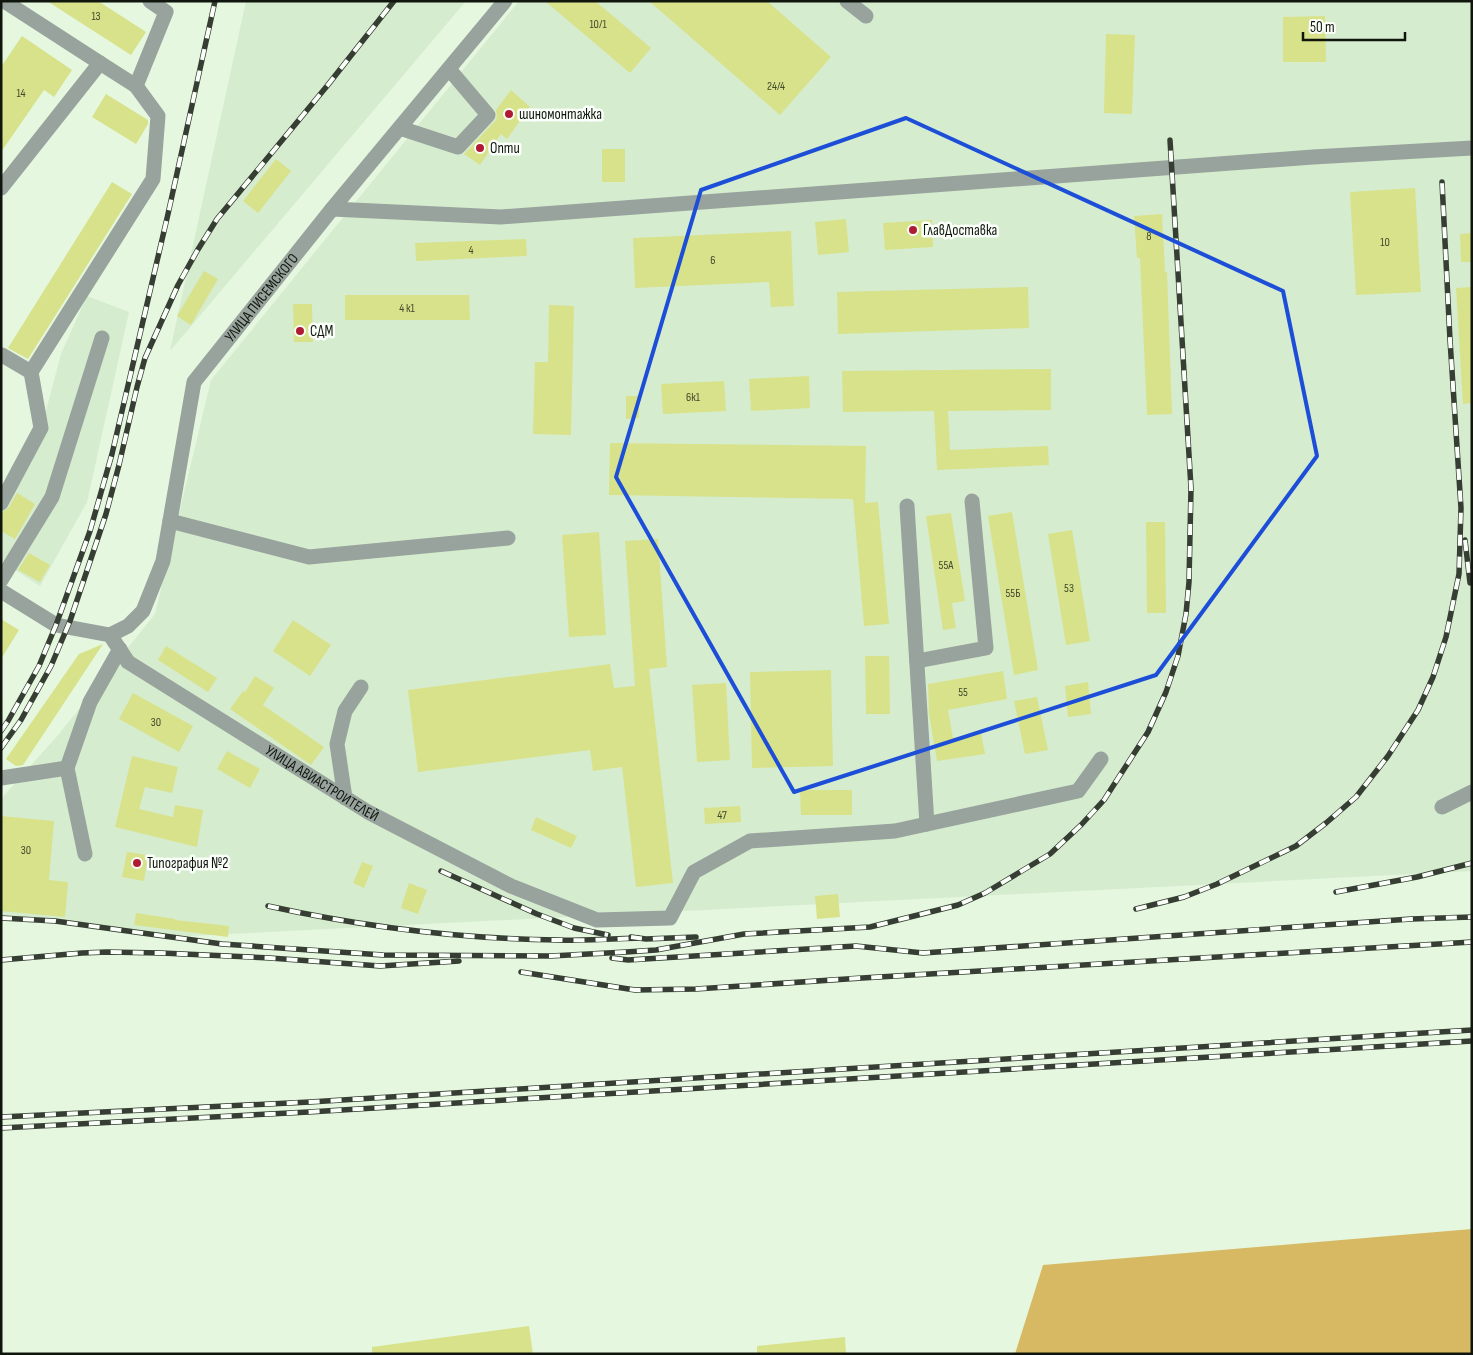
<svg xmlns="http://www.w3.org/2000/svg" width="1473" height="1355" font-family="'Sofia Sans Condensed',sans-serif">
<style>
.built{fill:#d6eccf}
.forest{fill:#d8b963}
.building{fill:#d8e28a}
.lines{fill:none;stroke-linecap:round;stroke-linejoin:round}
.minor{stroke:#97a39c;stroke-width:15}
.rail-casing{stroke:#363e33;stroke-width:5.5}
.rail{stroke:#fbfffa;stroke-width:4;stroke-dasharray:11;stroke-linecap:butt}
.marked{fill:none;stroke:#1d4ed8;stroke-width:4;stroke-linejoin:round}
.poi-dot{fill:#af1b33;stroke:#fbfffa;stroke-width:2}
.labels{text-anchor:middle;stroke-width:5;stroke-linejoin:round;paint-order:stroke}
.number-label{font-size:12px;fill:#42492d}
.poi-label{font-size:15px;fill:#10160e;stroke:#fbfffa;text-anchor:start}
.street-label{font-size:15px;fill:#10160e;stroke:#fbfffa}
</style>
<rect width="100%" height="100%" fill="#e5f7df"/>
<g class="built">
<polygon points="246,1 466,1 170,351"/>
<polygon points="519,1 1472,1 1472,871 171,937 1,916 1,799 59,734 155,614 211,380"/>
<polygon points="87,296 129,312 87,502 40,586 1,561 1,510 35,452 61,354"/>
</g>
<polygon class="forest" points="1472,1229 1472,1354 1015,1354 1043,1265"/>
<g class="building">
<polygon points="47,1 98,1 146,32 131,55"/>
<polygon points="545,1 595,1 651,48 630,73"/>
<polygon points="649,1 767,1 831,57 780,115"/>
<polygon points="1325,16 1326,62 1283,62 1283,17"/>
<polygon points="1106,34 1135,35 1132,114 1104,113"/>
<polygon points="22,36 72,70 54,97 44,90 1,152 1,67"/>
<polygon points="511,90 530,107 507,139 501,134 480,165 464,154 495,121 497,117 496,110"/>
<polygon points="106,94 148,120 148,124 136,144 92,117"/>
<rect x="602" y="149" width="23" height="33"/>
<polygon points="276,159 291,171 258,213 243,201"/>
<polygon points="112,182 132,194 28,359 8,348"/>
<polygon points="1415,188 1421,292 1356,295 1350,192"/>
<polygon points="1162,214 1165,272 1167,272 1172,414 1147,415 1140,258 1137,258 1134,216"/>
<polygon points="846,219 849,252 818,255 815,222"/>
<polygon points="932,220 933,247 885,250 883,223"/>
<polygon points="791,231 794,306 771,307 769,282 635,288 633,238"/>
<polygon points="1472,233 1472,262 1461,262 1460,234"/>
<polygon points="526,239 527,256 416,261 415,243"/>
<polygon points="204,271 218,279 191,325 177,316"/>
<polygon points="1028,287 1029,328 838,334 837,292"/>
<polygon points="1472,287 1472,403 1463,404 1456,288"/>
<polygon points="345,295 469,295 470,320 345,320"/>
<polygon points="293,304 312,304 313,342 294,342"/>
<polygon points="549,305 574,306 571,435 533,434 535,362 548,362"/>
<polygon points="1051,369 1051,410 948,411 950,450 1048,446 1049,465 937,470 934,411 843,412 842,371"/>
<polygon points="809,376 810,408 751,411 749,379"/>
<polygon points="724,381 726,411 663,414 661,384"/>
<polygon points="626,396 639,396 639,418 626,419"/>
<polygon points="610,443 866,446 865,503 878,502 889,624 864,626 853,499 609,495"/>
<polygon points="17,493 35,504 15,539 1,531 1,515 3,512 9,507"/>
<polygon points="1012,512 1038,670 1014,675 988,516"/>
<polygon points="951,513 965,601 952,603 956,628 943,630 926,516"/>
<polygon points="1146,522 1165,522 1166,613 1147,613"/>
<polygon points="1072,530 1090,641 1066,645 1048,534"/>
<polygon points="599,532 606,635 569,637 562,535"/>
<polygon points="658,539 667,667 649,669 673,883 636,887 622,767 593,771 590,750 418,772 408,690 610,664 614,688 635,686 625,541"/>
<polygon points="29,553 50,565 40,582 18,570"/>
<polygon points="1,619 19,630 1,659"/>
<polygon points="293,620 331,645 310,676 273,651"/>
<polygon points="103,644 23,765 16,766 6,759 79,654"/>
<polygon points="166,646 217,678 208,692 158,660"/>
<polygon points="865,656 889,656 890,714 866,714"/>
<polygon points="831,670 833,766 752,768 750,672"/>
<polygon points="1003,671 1007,699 948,710 953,738 981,733 985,754 937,761 929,714 928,684"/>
<polygon points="255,676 274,688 263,705 324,747 311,765 230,709 243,691 245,692"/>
<polygon points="1088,682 1091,714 1068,717 1065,686"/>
<polygon points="726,683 730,760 697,762 692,685"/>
<polygon points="133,693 193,726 179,752 119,719"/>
<polygon points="1037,697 1048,750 1025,754 1014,701"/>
<polygon points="227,751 260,769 250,788 217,769"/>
<polygon points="132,756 178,767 172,793 145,787 139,809 173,817 175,805 203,810 197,847 115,827"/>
<polygon points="800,790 852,790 852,815 801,815"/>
<polygon points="740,806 741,822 705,824 704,808"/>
<polygon points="1,816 54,821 49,880 68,882 65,917 1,911"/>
<polygon points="536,817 577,836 571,848 531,830"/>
<polygon points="127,852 148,855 144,881 122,877"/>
<polygon points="362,862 373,866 364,888 353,883"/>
<polygon points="409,883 427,890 418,914 401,908"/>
<polygon points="838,894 840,917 817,919 815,896"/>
<polygon points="136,913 175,919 175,920 229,926 228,937 134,925"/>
<polygon points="529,1326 533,1354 372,1354 372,1347"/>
<polygon points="845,1337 846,1354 757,1354 757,1346"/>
</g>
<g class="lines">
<g class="minor">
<polyline points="847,1 866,16"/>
<polyline points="100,63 136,86 166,12 150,1"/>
<polyline points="400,128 458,147 488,115 449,69"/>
<polyline points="1,188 100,63 4,1"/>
<polyline points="332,209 501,217 1313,157 1472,148"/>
<polyline points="2,355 31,372"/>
<polyline points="1,503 41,428 31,372 153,179 158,116 136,86"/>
<polyline points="907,506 927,824"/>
<polyline points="170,521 309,557 508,538"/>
<polyline points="1,580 52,497 102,338"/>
<path id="s1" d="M1,591L56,625L110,635L128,662L368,812L511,886L597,920L670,918L694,872L750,841L895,831L1078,791L1101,759"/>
<path id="s2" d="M110,635L128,626L143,611L163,561L194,382L332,209L505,1"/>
<polyline points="917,661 986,648 972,501"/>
<polyline points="1,778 67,768"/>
<polyline points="345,798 337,744 345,711 361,687"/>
<polyline points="1442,807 1472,792"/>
<polyline points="85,854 67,768 90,702 120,649"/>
</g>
<defs>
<g id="rail">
<polyline points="1465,540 1470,583"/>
<polyline points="1,731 8,721 39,666 56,625 90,531 112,454 168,214 215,1"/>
<polyline points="1,748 21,720 51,666 70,621 106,514 119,465 137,387 145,358 178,285 197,251 217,219 327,86 394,1"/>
<polyline points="441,871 537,914 574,928 608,935"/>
<polyline points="1336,892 1417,877 1472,863"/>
<path d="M268,906C364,927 461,939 559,940C585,941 612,939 638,938"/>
<polyline points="1136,909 1184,897 1217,884 1296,846 1326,823 1356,797 1388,756 1418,710 1433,677 1446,637 1459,574 1461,508 1450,340 1442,182"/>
<polyline points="1,918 55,921 222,944 383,955 551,956 626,952 656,950 744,934 870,927 958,905 985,893 1050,854 1081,825 1104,800 1148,732 1166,692 1178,656 1186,614 1189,582 1191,488 1170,140"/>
<polyline points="631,937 646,939 696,937"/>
<polyline points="612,958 628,960 856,946 923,953 1411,919 1472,917"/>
<polyline points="1,960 82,953 107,952 161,953 270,958 380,966 459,961"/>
<polyline points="521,972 635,990 696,989 862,978 1472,942"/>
<polyline points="1,1117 310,1102 1472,1030"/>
<polyline points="1,1128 309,1112 1472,1041"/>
</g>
</defs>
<use href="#rail" class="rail-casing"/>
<use href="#rail" class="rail"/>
</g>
<path class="marked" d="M906,118L1283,291L1317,456L1156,675L794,792L616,477L701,190Z"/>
<g class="poi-dot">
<circle cx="509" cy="114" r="5"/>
<circle cx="480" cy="148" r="5"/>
<circle cx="913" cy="230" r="5"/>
<circle cx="300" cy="331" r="5"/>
<circle cx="137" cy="863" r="5"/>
</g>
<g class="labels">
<g class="number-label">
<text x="96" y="20">13</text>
<text x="598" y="28">10/1</text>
<text x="776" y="90">24/4</text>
<text x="21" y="97">14</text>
<text x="1149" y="240">8</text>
<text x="1385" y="246">10</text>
<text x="471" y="254">4</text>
<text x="713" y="264">6</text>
<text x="407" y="312">4 к1</text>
<text x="693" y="401">6к1</text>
<text x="946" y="569">55А</text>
<text x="1069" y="592">53</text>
<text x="1013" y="597">55Б</text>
<text x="963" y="696">55</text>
<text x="156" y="726">30</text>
<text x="722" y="819">47</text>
<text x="26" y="854">30</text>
</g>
<g class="poi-label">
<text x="519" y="119">шиномонтажка</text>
<text x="490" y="153">Опти</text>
<text x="923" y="235">ГлавДоставка</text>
<text x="310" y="336">СДМ</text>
<text x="147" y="868">Типография №2</text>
</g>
<g class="street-label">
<text dy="5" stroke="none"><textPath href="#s2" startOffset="385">УЛИЦА ПИСЕМСКОГО</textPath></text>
<text dy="5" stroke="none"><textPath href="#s1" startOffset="381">УЛИЦА АВИАСТРОИТЕЛЕЙ</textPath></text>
</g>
</g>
<rect width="1473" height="1355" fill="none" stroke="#10160e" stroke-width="5"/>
<path d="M1303 32v8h102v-8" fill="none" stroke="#10160e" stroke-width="2.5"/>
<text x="1310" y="32" font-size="15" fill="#10160e" stroke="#fbfffa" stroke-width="4" paint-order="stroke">50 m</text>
</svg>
